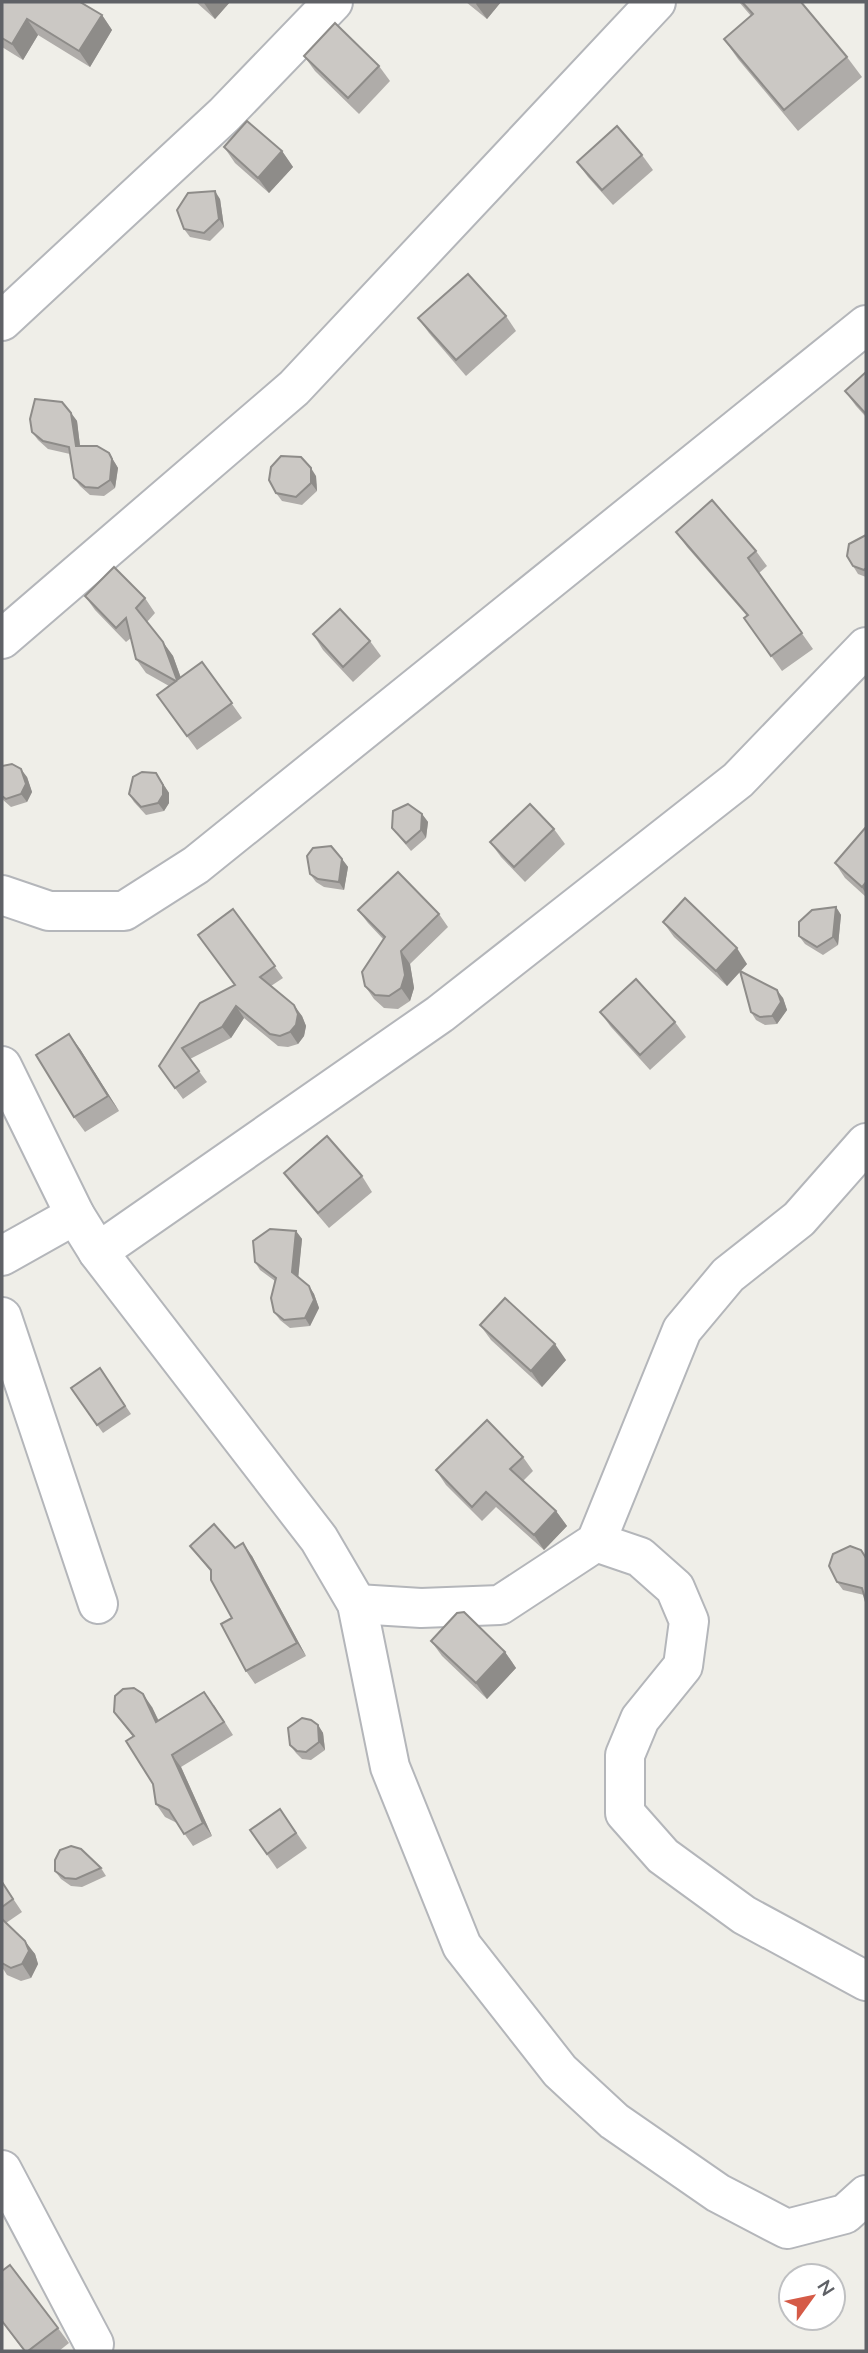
<svg xmlns="http://www.w3.org/2000/svg" width="868" height="2353" font-family="Mulish,sans-serif">
<style>
.lines{fill:none;stroke-linecap:round;stroke-linejoin:round}
.minor-casing{stroke:#b4b6ba;stroke-width:42}
.minor{stroke:#fff;stroke-width:38}
.wall{fill:#afaca9}
.shaded-wall{fill:#8e8c89}
.building{fill:#cbc8c4;stroke:#8e8c89;stroke-width:2}
</style>
<rect width="100%" height="100%" fill="#efeee8"/>
<g class="lines">
<defs>
<g id="minor">
<polyline points="2,321 224,115 333,2"/>
<polyline points="2,639 294,388 656,2"/>
<polyline points="2,895 49,911 124,911 196,865 866,325"/>
<polyline points="2,1066 75,1215 98,1252 319,1539 357,1604 390,1767 462,1946 560,2071 614,2121 718,2193 787,2229 845,2214 866,2195"/>
<polyline points="98,1252 440,1014 738,780 866,647"/>
<polyline points="2,1256 75,1215"/>
<polyline points="2,1317 98,1604"/>
<polyline points="596,1542 640,1557 675,1588 689,1621 683,1666 640,1719 625,1755 625,1813 663,1856 744,1915 866,1981"/>
<polyline points="357,1604 421,1608 500,1605 596,1542 682,1330 728,1275 799,1219 866,1143"/>
<polyline points="2,2170 94,2344"/>
</g>
</defs>
<use href="#minor" class="minor-casing"/>
<use href="#minor" class="minor"/>
</g>
<g class="wall">
<polygon points="2,2 102,15 112,30 90,67 38,35 23,60 2,47"/>
<polygon points="196,2 230,2 215,19"/>
<polygon points="466,2 501,2 487,19"/>
<polygon points="739,2 801,2 847,57 862,77 798,131 738,59 724,39 751,16"/>
<polygon points="304,56 379,66 390,81 359,114 315,71"/>
<polygon points="224,147 282,151 293,167 269,193 235,163"/>
<polygon points="642,155 653,170 613,205 588,177 577,162"/>
<polygon points="220,199 224,227 210,241 190,237 184,229"/>
<polygon points="506,316 516,331 466,376 429,333 418,318"/>
<polygon points="866,372 866,417 856,406 845,391"/>
<polygon points="71,413 77,421 80,446 109,453 118,468 115,488 104,496 90,495 80,486 74,478 70,454 48,449 38,440 32,432"/>
<polygon points="316,476 317,491 302,505 282,501 276,493"/>
<polygon points="676,532 756,551 767,566 759,573 813,649 782,671 744,618 747,616 687,547"/>
<polygon points="866,535 866,577 858,574 853,566"/>
<polygon points="85,596 145,598 155,613 147,622 173,656 181,678 202,662 242,718 197,750 157,695 169,686 146,673 136,659 131,638 126,642 95,610"/>
<polygon points="313,634 370,641 381,656 353,682 323,650"/>
<polygon points="2,766 27,777 32,792 27,802 11,807 2,799"/>
<polygon points="156,773 169,793 169,803 164,811 146,815 134,802 129,794"/>
<polygon points="422,814 428,822 426,838 411,851 392,828"/>
<polygon points="866,827 866,897 845,878 835,863"/>
<polygon points="554,829 565,844 525,882 501,857 490,842"/>
<polygon points="342,859 348,867 344,890 324,887 316,882 310,874"/>
<polygon points="836,907 841,915 838,945 823,955 805,944 799,936"/>
<polygon points="233,909 283,978 271,986 302,1016 306,1026 304,1036 298,1044 288,1047 278,1046 244,1018 231,1038 190,1059 207,1082 183,1099 159,1066 234,985"/>
<polygon points="358,910 439,914 448,927 410,964 414,988 410,1001 398,1009 384,1008 374,999 365,986 384,940 368,923"/>
<polygon points="663,922 747,964 741,971 783,998 787,1010 777,1024 765,1025 756,1020 751,1012 740,972 727,986 674,937"/>
<polygon points="600,1012 675,1022 686,1037 650,1070 611,1027"/>
<polygon points="80,1049 119,1111 85,1132 74,1117"/>
<polygon points="284,1173 362,1176 372,1192 329,1228 295,1188"/>
<polygon points="296,1231 302,1239 298,1277 309,1286 314,1294 319,1308 310,1326 290,1328 280,1320 274,1312 275,1281 260,1270 255,1262"/>
<polygon points="480,1325 566,1360 542,1387 491,1340"/>
<polygon points="100,1368 131,1414 103,1433 71,1388"/>
<polygon points="523,1457 533,1471 523,1481 556,1511 567,1526 544,1550 496,1507 482,1521 446,1485 436,1470"/>
<polygon points="190,1546 235,1548 252,1556 306,1656 255,1684 246,1671 232,1618 211,1572"/>
<polygon points="850,1546 864,1595 843,1590 837,1582"/>
<polygon points="431,1641 505,1652 516,1668 487,1699 442,1656"/>
<polygon points="214,1705 233,1735 181,1767 212,1836 193,1846 177,1823 165,1817 156,1804 153,1784 133,1737 114,1712 152,1707 159,1721"/>
<polygon points="318,1725 323,1733 325,1750 311,1760 302,1759 296,1753 290,1745"/>
<polygon points="280,1809 307,1848 277,1869 250,1830"/>
<polygon points="101,1868 106,1876 82,1887 71,1886 61,1879 55,1871"/>
<polygon points="2,1882 22,1912 6,1923 35,1954 38,1964 31,1978 21,1981 7,1975 2,1967"/>
<polygon points="2,2271 58,2328 69,2343 59,2351 24,2351 2,2322"/>
</g>
<g class="shaded-wall">
<polygon points="206,2 230,2 215,19 204,3"/>
<polygon points="477,2 501,2 487,19 476,4"/>
<polygon points="102,15 112,30 90,67 79,51"/>
<polygon points="27,19 38,35 23,60 12,44"/>
<polygon points="282,151 293,167 269,193 258,178"/>
<polygon points="215,191 220,199 224,227 219,219"/>
<polygon points="71,413 77,421 81,454 76,446"/>
<polygon points="109,453 118,468 115,488 110,480"/>
<polygon points="311,468 316,476 317,491 311,483"/>
<polygon points="163,642 173,656 187,695 177,680"/>
<polygon points="21,769 27,777 32,792 27,802 21,794"/>
<polygon points="156,773 169,793 169,803 164,811 158,803"/>
<polygon points="422,814 428,822 426,838 421,830"/>
<polygon points="342,859 348,867 344,890 339,882"/>
<polygon points="866,882 866,894 862,887"/>
<polygon points="836,907 841,915 838,945 833,937"/>
<polygon points="737,948 747,964 727,986 716,971"/>
<polygon points="401,951 410,964 414,988 410,1001 401,988"/>
<polygon points="777,990 783,998 787,1010 777,1024 772,1016"/>
<polygon points="294,1005 302,1016 306,1026 304,1036 298,1044 290,1032"/>
<polygon points="236,1006 244,1018 231,1038 222,1027"/>
<polygon points="69,1034 80,1049 119,1111 108,1096"/>
<polygon points="296,1231 302,1239 298,1280 292,1272"/>
<polygon points="309,1286 314,1294 319,1308 310,1326 305,1318"/>
<polygon points="555,1344 566,1360 542,1387 531,1371"/>
<polygon points="556,1511 567,1526 544,1550 534,1535"/>
<polygon points="243,1543 252,1556 306,1656 297,1643"/>
<polygon points="505,1652 516,1668 487,1699 476,1683"/>
<polygon points="143,1694 152,1707 165,1735 156,1722"/>
<polygon points="318,1725 323,1733 325,1750 319,1742"/>
<polygon points="172,1755 181,1767 212,1836 203,1823"/>
<polygon points="25,1941 35,1954 38,1964 31,1978 22,1964"/>
</g>
<g class="building">
<polygon points="2,2 80,2 102,15 79,51 27,19 12,44 2,38"/>
<polygon points="742,2 801,2 847,57 784,110 724,39 753,14"/>
<polygon points="335,23 379,66 348,98 304,56"/>
<polygon points="247,121 282,151 258,178 224,147"/>
<polygon points="617,126 642,155 602,190 577,162"/>
<polygon points="215,191 219,219 204,233 184,229 177,210 188,193"/>
<polygon points="468,274 506,316 456,360 418,318"/>
<polygon points="866,372 866,414 845,391"/>
<polygon points="35,399 62,402 71,413 76,446 97,446 109,453 112,459 110,480 98,488 85,487 74,478 69,447 43,441 32,432 30,419"/>
<polygon points="281,456 301,457 311,468 311,483 296,497 276,493 269,480 271,467"/>
<polygon points="712,500 756,551 748,558 802,633 771,656 744,618 748,615 676,532"/>
<polygon points="866,535 866,568 864,570 853,566 847,556 849,544"/>
<polygon points="114,567 145,598 136,608 163,642 177,680 202,662 232,703 187,736 157,695 176,681 136,659 126,618 116,628 85,596"/>
<polygon points="340,609 370,641 343,667 313,634"/>
<polygon points="12,764 21,769 26,784 21,794 6,799 2,796 2,766"/>
<polygon points="142,772 156,773 163,785 163,795 158,803 141,807 129,794 133,777"/>
<polygon points="408,804 422,814 421,830 406,843 392,828 393,811"/>
<polygon points="530,804 554,829 514,867 490,842"/>
<polygon points="866,827 866,882 862,887 835,863"/>
<polygon points="331,846 342,859 339,882 318,879 310,874 307,856 313,848"/>
<polygon points="398,872 439,914 401,951 405,975 401,988 389,996 375,995 365,986 362,972 385,937 358,910"/>
<polygon points="685,898 737,948 716,971 663,922"/>
<polygon points="836,907 833,937 817,947 799,936 799,922 812,910"/>
<polygon points="233,909 275,966 260,977 294,1005 298,1014 296,1025 290,1032 280,1036 270,1034 236,1006 222,1027 182,1048 199,1071 175,1088 159,1066 200,1003 235,985 198,935"/>
<polygon points="740,971 777,990 781,1002 772,1016 760,1017 751,1012"/>
<polygon points="636,979 675,1022 640,1055 600,1012"/>
<polygon points="69,1034 108,1096 74,1117 36,1055"/>
<polygon points="327,1136 362,1176 318,1213 284,1173"/>
<polygon points="270,1229 296,1231 292,1272 309,1286 314,1300 305,1318 284,1320 274,1312 271,1298 276,1278 255,1262 253,1241"/>
<polygon points="505,1298 555,1344 531,1371 480,1325"/>
<polygon points="100,1368 125,1406 97,1425 71,1388"/>
<polygon points="487,1420 523,1457 510,1469 556,1511 534,1535 486,1492 472,1507 436,1470"/>
<polygon points="214,1524 235,1548 243,1543 297,1643 246,1671 221,1624 232,1618 211,1580 211,1570 190,1546"/>
<polygon points="850,1546 861,1550 866,1558 866,1602 862,1588 837,1582 829,1566 833,1554"/>
<polygon points="464,1612 505,1652 476,1683 431,1641 457,1613"/>
<polygon points="134,1688 143,1694 156,1722 204,1692 224,1722 172,1755 203,1823 184,1834 169,1810 156,1804 153,1784 126,1741 134,1736 114,1712 115,1696 123,1689"/>
<polygon points="302,1718 311,1720 318,1725 319,1742 306,1752 297,1751 290,1745 288,1728"/>
<polygon points="280,1809 296,1833 267,1854 250,1830"/>
<polygon points="71,1846 81,1849 101,1868 76,1879 65,1878 55,1871 55,1860 60,1850"/>
<polygon points="2,1882 13,1899 2,1907"/>
<polygon points="2,1919 25,1941 29,1951 22,1964 11,1968 2,1963"/>
<polygon points="10,2265 58,2328 28,2351 25,2351 2,2321 2,2271"/>
</g>
<rect width="868" height="2353" fill="none" stroke="#5f6166" stroke-width="7"/>
<g transform="translate(812 2297) rotate(57)"><circle r="33" fill="#ffffff" stroke="#bfc0c2" stroke-width="2"/>
<path d="M0-5L12 26L0 18L-12 26Z" fill="#d55b47"/>
<text y="-10" font-size="19" font-weight="bold" text-anchor="middle" fill="#5f6166">N</text>
</g>
</svg>
